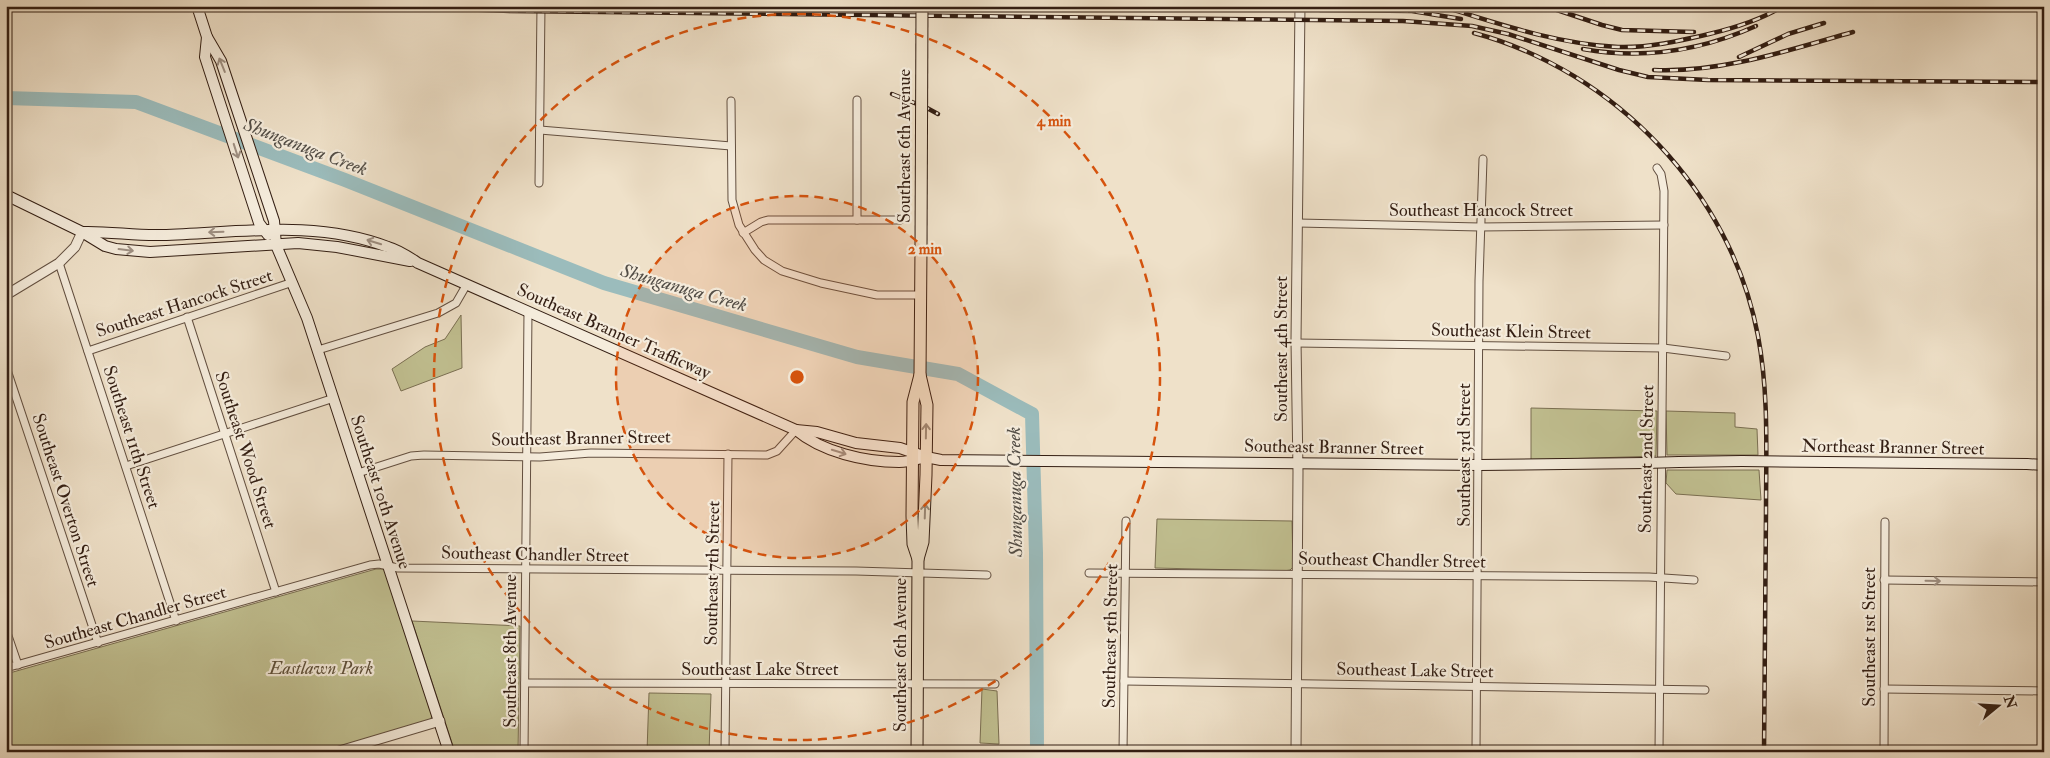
<svg xmlns="http://www.w3.org/2000/svg" width="2050" height="758" font-family="'IM FELL Double Pica',serif">
<style>
.green{fill:#c1c091;stroke:#7a6f52}
.lines{fill:none;stroke-linecap:round;stroke-linejoin:round}
.river{stroke:#9bbcbc;stroke-width:14}
.minor-casing{stroke:#624f40;stroke-width:9}
.tertiary-casing{stroke:#624f40;stroke-width:11}
.secondary-casing{stroke:#331e13;stroke-width:12}
.primary-casing{stroke:#331e13;stroke-width:13}
.minor{stroke:#f5ecdc;stroke-width:7}
.tertiary{stroke:#f5ecdc;stroke-width:9}
.secondary{stroke:#f5ecdc;stroke-width:10}
.primary{stroke:#efe1c9;stroke-width:11}
.rail-casing{stroke:#331e13;stroke-width:4.5}
.rail{stroke:#f5ecdc;stroke-width:2.5;stroke-dasharray:8;stroke-linecap:butt}
.secondary-bridge-casing{stroke:#331e13;stroke-width:12;stroke-linecap:butt}
.primary-bridge-casing{stroke:#331e13;stroke-width:13;stroke-linecap:butt}
.secondary-bridge{stroke:#f5ecdc;stroke-width:10}
.primary-bridge{stroke:#efe1c9;stroke-width:11}
.oneway{stroke:#9e8f82}
.oneway2{stroke:#9a8977}
.ring{fill:none;stroke:#d6530d;stroke-width:2.5;stroke-dasharray:9 6}
.labels{text-anchor:middle;stroke-width:4.5;stroke-linejoin:round;paint-order:stroke}
.street-label{font-size:18px;fill:#331e13;stroke:#f5ecdc}
.park-label{font-size:18px;font-style:italic;fill:#5e4f39;stroke:#f5ecdc}
.water-label{font-size:19px;font-style:italic;fill:#524d46;stroke:#f5ecdc}
.centre{fill:#d6530d;stroke:#f5ecdc;stroke-width:2.5}
.ring-label{font-size:15px;text-anchor:middle;font-weight:bold;fill:#d6530d;stroke:#f5ecdc;stroke-width:4.5;stroke-linejoin:round;paint-order:stroke}
</style>
<rect width="100%" height="100%" fill="#efe1c9"/>
<filter id="stains"><feTurbulence type="fractalNoise" baseFrequency=".004" numOctaves="4"/><feColorMatrix values="0 0 0 0 .2 0 0 0 0 .09 0 0 0 0 .02 0 0 0 .5 -.17"/></filter>
<radialGradient id="worn" r=".72"><stop offset=".6" stop-color="#630" stop-opacity="0"/><stop offset="1" stop-color="#630" stop-opacity=".3"/></radialGradient>
<g class="green">
<polygon points="461,315 462,368 401,391 392,369 425,347 445,339"/>
<polygon points="1531,408 1657,411 1656,456 1531,460"/>
<polygon points="1666,411 1735,413 1735,427 1757,429 1758,455 1667,455"/>
<polygon points="1667,470 1759,470 1761,500 1676,494 1666,483"/>
<polygon points="1157,519 1292,521 1293,567 1290,570 1284,571 1155,568"/>
<polygon points="376,569 383,569 385,571 432,714 431,719 427,722 320,752 6,752 6,674"/>
<polygon points="412,621 520,626 518,752 455,752"/>
<polygon points="982,689 997,691 999,744 980,743"/>
<polygon points="649,693 711,694 709,752 647,752"/>
</g>
<g class="lines">
<polyline class="river" points="6,98 136,102 345,180 604,283 857,357 958,374 1032,414 1036,553 1037,752"/>
<defs>
<g id="minor">
<polyline points="732,10 732,6"/>
<polyline points="857,100 857,220"/>
<polyline points="731,101 732,200 739,225 755,250 764,260 782,271 821,283 877,295 921,295"/>
<polyline points="540,130 731,146"/>
<polyline points="1657,168 1661,174 1664,191 1659,752"/>
<polyline points="539,183 541,6"/>
<polyline points="1298,223 1480,227 1664,225"/>
<polyline points="743,233 761,222 768,220 900,220"/>
<polyline points="59,263 176,621"/>
<polyline points="187,317 276,592"/>
<polyline points="1296,343 1663,348 1726,356"/>
<polyline points="318,350 438,313 456,303 467,284"/>
<polyline points="88,351 290,283"/>
<polyline points="6,367 98,643"/>
<polyline points="126,466 334,398"/>
<polyline points="358,473 411,456 424,455 540,457 591,453 767,455 777,451 796,430"/>
<polyline points="1089,573 1649,577 1694,580"/>
<polyline points="1884,580 2044,582"/>
<polyline points="6,630 18,665"/>
<polyline points="6,668 370,565 379,564 398,568 856,571 987,575"/>
<polyline points="1124,681 1705,690"/>
<polyline points="525,683 995,684"/>
<polyline points="1884,689 2044,691"/>
<polyline points="524,752 528,311"/>
<polyline points="725,752 728,454"/>
<polyline points="1123,752 1126,521"/>
<polyline points="1476,752 1479,281 1483,159"/>
<polyline points="1884,752 1885,522"/>
</g>
<g id="tertiary">
<polyline points="6,295 59,263 75,247 82,232"/>
<polyline points="336,752 440,721"/>
<polyline points="1296,752 1298,472 1296,340 1300,6"/>
</g>
<g id="secondary">
<polyline points="197,6 207,37 221,61 274,221 276,245 307,318 449,752"/>
<polyline points="207,37 205,57 259,223 268,235"/>
<polyline points="6,195 82,232 105,246 116,249 150,252 298,243 337,247 410,261"/>
<path d="M82,232C109,231 135,236 162,235C238,233 315,219 388,247C399,250 409,257 418,263L796,430C822,452 865,462 899,462C908,462 918,459 926,457"/>
<polyline points="796,430 817,432 856,443 900,448 926,457 941,460 1479,465 1645,463"/>
<polyline points="1679,462 1742,461"/>
<polyline points="2027,464 2044,465"/>
</g>
<g id="primary">
<polyline points="918,559 923,542 926,475 927,405 920,375 921,248"/>
<polyline points="917,752 918,559 913,544 912,516 913,402 920,375"/>
</g>
</defs>
<use href="#minor" class="minor-casing"/>
<use href="#tertiary" class="tertiary-casing"/>
<use href="#secondary" class="secondary-casing"/>
<use href="#primary" class="primary-casing"/>
<use href="#minor" class="minor"/>
<use href="#tertiary" class="tertiary"/>
<use href="#secondary" class="secondary"/>
<use href="#primary" class="primary"/>
<defs>
<g id="rail">
<polyline points="382,6 510,11 1403,21 1472,26 1508,34 1619,70 1648,77 1708,80 2044,82"/>
<path d="M1441,6C1499,24 1557,44 1618,47C1649,48 1679,41 1709,34C1734,28 1761,20 1783,6"/>
<polyline points="1545,6 1602,25 1622,30 1694,32"/>
<polyline points="1320,10 1412,11 1461,19"/>
<path d="M1474,33C1615,71 1731,192 1758,336C1769,394 1766,453 1766,512C1765,592 1765,672 1764,752"/>
<path d="M1583,49C1644,60 1700,51 1756,26"/>
<polyline points="1739,57 1788,34 1824,23"/>
<path d="M1654,70C1722,73 1789,50 1853,32"/>
<polyline points="892,94 927,108 938,114"/>
</g>
</defs>
<use href="#rail" class="rail-casing"/>
<use href="#rail" class="rail"/>
<defs>
<g id="secondary-bridge">
<polyline points="1742,461 2027,464"/>
<polyline points="1645,463 1679,462"/>
</g>
<polyline id="primary-bridge" points="921,248 922,6"/>
</defs>
<use href="#secondary-bridge" class="secondary-bridge-casing"/>
<use href="#primary-bridge" class="primary-bridge-casing"/>
<use href="#secondary-bridge" class="secondary-bridge"/>
<use href="#primary-bridge" class="primary-bridge"/>
</g>
<defs><path id="oneway-shaft" d="M-6 0H5M1.5-3L5.5 0L1.5 3" fill="none" stroke-width="1.6" stroke-linecap="round" stroke-linejoin="round" transform="scale(1.25)"/></defs>
<g class="oneway">
<use href="#oneway-shaft" transform="translate(222 65) rotate(-112)"/>
<use href="#oneway-shaft" transform="translate(236 151) rotate(72)"/>
<use href="#oneway-shaft" transform="translate(216 232) rotate(178)"/>
<use href="#oneway-shaft" transform="translate(374 242) rotate(-163)"/>
<use href="#oneway-shaft" transform="translate(126 250) rotate(7)"/>
<use href="#oneway-shaft" transform="translate(839 452) rotate(17)"/>
<use href="#oneway-shaft" transform="translate(1933 581) rotate(1)"/>
</g>
<g class="oneway2">
<use href="#oneway-shaft" transform="translate(926 431) rotate(-89)"/>
<use href="#oneway-shaft" transform="translate(925 511) rotate(-88)"/>
</g>
<circle cx="797" cy="377" r="181" fill="#d6530d" fill-opacity=".12"/>
<g class="ring">
<circle cx="797" cy="377" r="181"/>
<circle cx="797" cy="377" r="363"/>
</g>
<g class="labels">
<g class="street-label">
<text transform="translate(904 146) rotate(-90)" y="6">Southeast 6th Avenue</text>
<text x="1481" y="216">Southeast Hancock Street</text>
<text transform="translate(184 303) rotate(-18)" y="6">Southeast Hancock Street</text>
<text transform="translate(614 331) rotate(24)" y="6">Southeast Branner Trafficway</text>
<text transform="translate(1511 331) rotate(1)" y="6">Southeast Klein Street</text>
<text transform="translate(1281 349) rotate(-90)" y="6">Southeast 4th Street</text>
<text transform="translate(132 437) rotate(72)" y="6">Southeast 11th Street</text>
<text transform="translate(581 438) rotate(-1)" y="6">Southeast Branner Street</text>
<text transform="translate(1334 447) rotate(1)" y="6">Southeast Branner Street</text>
<text transform="translate(1893 447) rotate(1)" y="6">Northeast Branner Street</text>
<text transform="translate(246 450) rotate(72)" y="6">Southeast Wood Street</text>
<text transform="translate(1464 455) rotate(-90)" y="6">Southeast 3rd Street</text>
<text transform="translate(1646 459) rotate(-89)" y="6">Southeast 2nd Street</text>
<text transform="translate(381 492) rotate(72)" y="6">Southeast 10th Avenue</text>
<text transform="translate(66 500) rotate(72)" y="6">Southeast Overton Street</text>
<text transform="translate(535 554) rotate(1)" y="6">Southeast Chandler Street</text>
<text transform="translate(1392 560) rotate(1)" y="6">Southeast Chandler Street</text>
<text transform="translate(712 573) rotate(-89)" y="6">Southeast 7th Street</text>
<text transform="translate(135 617) rotate(-16)" y="6">Southeast Chandler Street</text>
<text transform="translate(1110 636) rotate(-89)" y="6">Southeast 5th Street</text>
<text transform="translate(1869 637) rotate(-90)" y="6">Southeast 1st Street</text>
<text transform="translate(510 651) rotate(-90)" y="6">Southeast 8th Avenue</text>
<text transform="translate(900 655) rotate(-90)" y="6">Southeast 6th Avenue</text>
<text x="760" y="675">Southeast Lake Street</text>
<text transform="translate(1415 670) rotate(1)" y="6">Southeast Lake Street</text>
</g>
<g class="park-label">
<text x="321" y="674">Eastlawn Park</text>
</g>
<g class="water-label">
<text transform="translate(306 146) rotate(21)" y="7">Shunganuga Creek</text>
<text transform="translate(684 287) rotate(16)" y="7">Shunganuga Creek</text>
<text transform="translate(1014 492) rotate(-91)" y="7">Shunganuga Creek</text>
</g>
</g>
<circle cx="797" cy="377" r="8" class="centre"/>
<g class="ring-label">
<text x="1054" y="126">4 min</text>
<text x="925" y="254">2 min</text>
</g>
<rect width="2050" height="758" fill="none" stroke="#efe1c9" stroke-width="25"/>
<rect x="8" y="8" width="2035" height="743" fill="none" stroke="#331e13" stroke-width="2.5"/>
<rect x="12" y="12" width="2025" height="733" fill="none" stroke="#331e13"/>
<g transform="translate(1998 706) rotate(72)" stroke="#f5ecdc" stroke-width="4" paint-order="stroke">
<path d="M0-4L9 19L0 12L-9 19Z" fill="#331e13"/>
<text y="-8" font-size="14" font-weight="bold" text-anchor="middle" fill="#331e13">N</text>
</g>
<rect width="100%" height="100%" filter="url(#stains)"/>
<rect width="100%" height="100%" fill="url(#worn)"/>
</svg>
